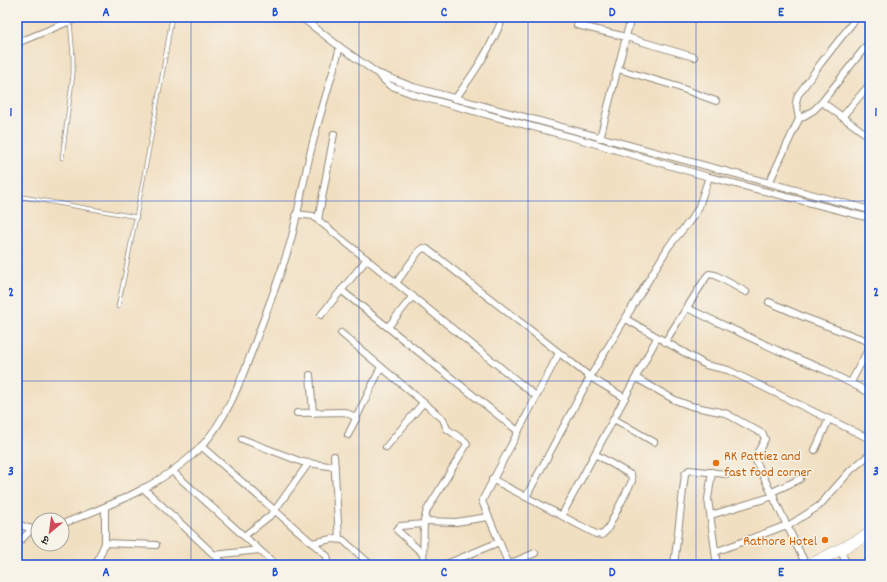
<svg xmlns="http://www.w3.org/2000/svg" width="887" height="582" font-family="Dekko,'Playpen Sans Deva',sans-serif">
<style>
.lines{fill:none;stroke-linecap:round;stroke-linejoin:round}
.service-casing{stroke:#8e8576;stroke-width:4.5}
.minor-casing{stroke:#8e8576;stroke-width:8}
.trunk-casing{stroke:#8e8576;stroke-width:12}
.service{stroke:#fff;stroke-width:3}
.minor{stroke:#fff;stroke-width:6}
.trunk{stroke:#fff;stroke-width:11}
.grid{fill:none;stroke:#1d4ed8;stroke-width:1;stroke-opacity:0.55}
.food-dot{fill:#e8710a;stroke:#f7f3e8;stroke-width:1.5}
.labels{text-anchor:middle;stroke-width:3;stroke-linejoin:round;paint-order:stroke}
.food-label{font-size:14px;fill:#c56008;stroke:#f7f3e8;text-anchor:start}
.neatline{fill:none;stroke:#1d4ed8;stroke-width:1.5}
.grid-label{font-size:13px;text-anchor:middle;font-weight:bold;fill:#1d4ed8}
</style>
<rect width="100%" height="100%" fill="#f7f3e8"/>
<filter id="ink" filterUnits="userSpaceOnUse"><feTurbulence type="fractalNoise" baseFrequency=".025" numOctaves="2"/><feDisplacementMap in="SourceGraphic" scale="8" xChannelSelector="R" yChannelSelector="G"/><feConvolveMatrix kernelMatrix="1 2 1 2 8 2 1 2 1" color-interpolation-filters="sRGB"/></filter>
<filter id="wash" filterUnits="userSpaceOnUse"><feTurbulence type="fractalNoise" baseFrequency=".012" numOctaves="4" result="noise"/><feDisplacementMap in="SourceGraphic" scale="16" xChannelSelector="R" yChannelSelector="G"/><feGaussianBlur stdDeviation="0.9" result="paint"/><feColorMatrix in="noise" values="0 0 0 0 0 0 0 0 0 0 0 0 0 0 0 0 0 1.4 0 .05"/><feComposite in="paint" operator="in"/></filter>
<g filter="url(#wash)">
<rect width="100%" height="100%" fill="#f1dfc1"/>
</g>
<g filter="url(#ink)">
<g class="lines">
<defs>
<g id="service">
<polyline points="62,158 73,74 73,56 70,21"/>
<polyline points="17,196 137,217"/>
<path d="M118,307C138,211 156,114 172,17"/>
</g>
<g id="minor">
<polyline points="301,17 340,47 377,73 413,87 870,210"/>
<polyline points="577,25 626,37 694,57"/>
<polyline points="17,43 80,17"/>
<polyline points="618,69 675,86 716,101"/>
<polyline points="378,74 389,85 418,96 582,140 709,177 870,218"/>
<path d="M455,99C475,72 491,48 503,17"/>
<polyline points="822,102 870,137"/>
<polyline points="842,117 870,84"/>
<polyline points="799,119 814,110 822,102 870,41"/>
<polyline points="600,138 631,17"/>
<polyline points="769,183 799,119 796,102 798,95 821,63 857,17"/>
<polyline points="296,214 313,216 536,396"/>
<polyline points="318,220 334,134"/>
<polyline points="396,283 419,251 423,248 427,249 590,377 625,398"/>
<polyline points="341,290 518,431"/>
<polyline points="769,302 806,318 870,342"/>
<polyline points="687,308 777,350 825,370 870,393"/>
<polyline points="321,315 367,259"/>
<polyline points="626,319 706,365 728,370 870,439"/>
<polyline points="388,327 413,296"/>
<polyline points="341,333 443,419 447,429 465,441 467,444 427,510 424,521 423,565"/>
<polyline points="665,342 707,276 709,274 715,275 746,292"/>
<polyline points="310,375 313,413"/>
<polyline points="636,378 675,400 691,406 725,413 763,434 765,439 757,454 756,461 806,565"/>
<polyline points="851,382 870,346"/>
<polyline points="297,413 345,412 357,418"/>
<polyline points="614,419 654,442"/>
<polyline points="348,435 381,367"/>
<polyline points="242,439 302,462 335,467"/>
<polyline points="201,446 327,556 328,559 324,565"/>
<polyline points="386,447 423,403"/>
<polyline points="815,450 829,419"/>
<polyline points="334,456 339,539"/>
<polyline points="172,471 276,565"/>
<polyline points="712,472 708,499 717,565"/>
<polyline points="492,479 596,534 602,535 607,530 632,481 631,475 595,454"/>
<polyline points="143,488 225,565"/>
<polyline points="772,492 800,479"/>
<polyline points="526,497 590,377 669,246 689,222 698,209 709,177"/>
<polyline points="275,510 308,464"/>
<polyline points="562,515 657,338"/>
<polyline points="711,515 774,496"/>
<polyline points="424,521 456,522 488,517"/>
<polyline points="17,524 32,529 38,529"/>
<path d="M62,524C111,505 161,486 199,449C227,420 241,380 255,343C267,309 281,275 291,240C299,209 304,177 312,146C320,113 331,80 340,47"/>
<polyline points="788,526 819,506 851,470 870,454"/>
<polyline points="244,536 276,511"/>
<polyline points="105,543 156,545"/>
<polyline points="312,543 332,539 343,540 371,565"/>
<polyline points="17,544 32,529"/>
<polyline points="840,549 847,565"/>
<polyline points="715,552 787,525"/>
<polyline points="423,554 397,530 400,526 424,524"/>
<polyline points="214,555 259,550"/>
<polyline points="96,565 105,543 105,507"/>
<polyline points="444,565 499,542"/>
<polyline points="507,565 535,553"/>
<polyline points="509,565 482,501 559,353"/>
<polyline points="674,565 685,474 689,470 726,474"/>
</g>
<polyline id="trunk" points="810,565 870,534"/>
</defs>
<use href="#service" class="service-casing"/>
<use href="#minor" class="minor-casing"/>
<use href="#trunk" class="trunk-casing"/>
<use href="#service" class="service"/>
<use href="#minor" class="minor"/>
<use href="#trunk" class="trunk"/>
</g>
</g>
<path class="grid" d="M191,17V565M359,17V565M528,17V565M696,17V565M17,201H870M17,381H870"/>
<g class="food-dot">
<circle cx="716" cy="463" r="4"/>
<circle cx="825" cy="540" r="4"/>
</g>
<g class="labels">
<g class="food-label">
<text x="724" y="460">RK Pattiez and<tspan x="724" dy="16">fast food corner</tspan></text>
<text x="817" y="545" text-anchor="end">Rathore Hotel</text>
</g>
</g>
<rect width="887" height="582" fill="none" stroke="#f7f3e8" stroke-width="44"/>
<g transform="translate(50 532) rotate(209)"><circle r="19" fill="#f7f3e8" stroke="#a5a39c"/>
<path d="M0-3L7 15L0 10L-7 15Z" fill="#d1495b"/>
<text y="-6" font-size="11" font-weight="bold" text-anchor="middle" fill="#2b2b2b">उ</text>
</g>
<rect x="22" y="22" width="843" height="538" class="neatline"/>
<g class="grid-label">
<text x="106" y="16">A</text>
<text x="275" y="16">B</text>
<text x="444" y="16">C</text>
<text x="612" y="16">D</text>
<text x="781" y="16">E</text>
<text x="11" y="116">1</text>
<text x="876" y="116">1</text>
<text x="11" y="296">2</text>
<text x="876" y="296">2</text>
<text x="11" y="475">3</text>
<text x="876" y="475">3</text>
<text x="106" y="576">A</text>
<text x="275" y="576">B</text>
<text x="444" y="576">C</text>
<text x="612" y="576">D</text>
<text x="781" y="576">E</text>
</g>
</svg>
